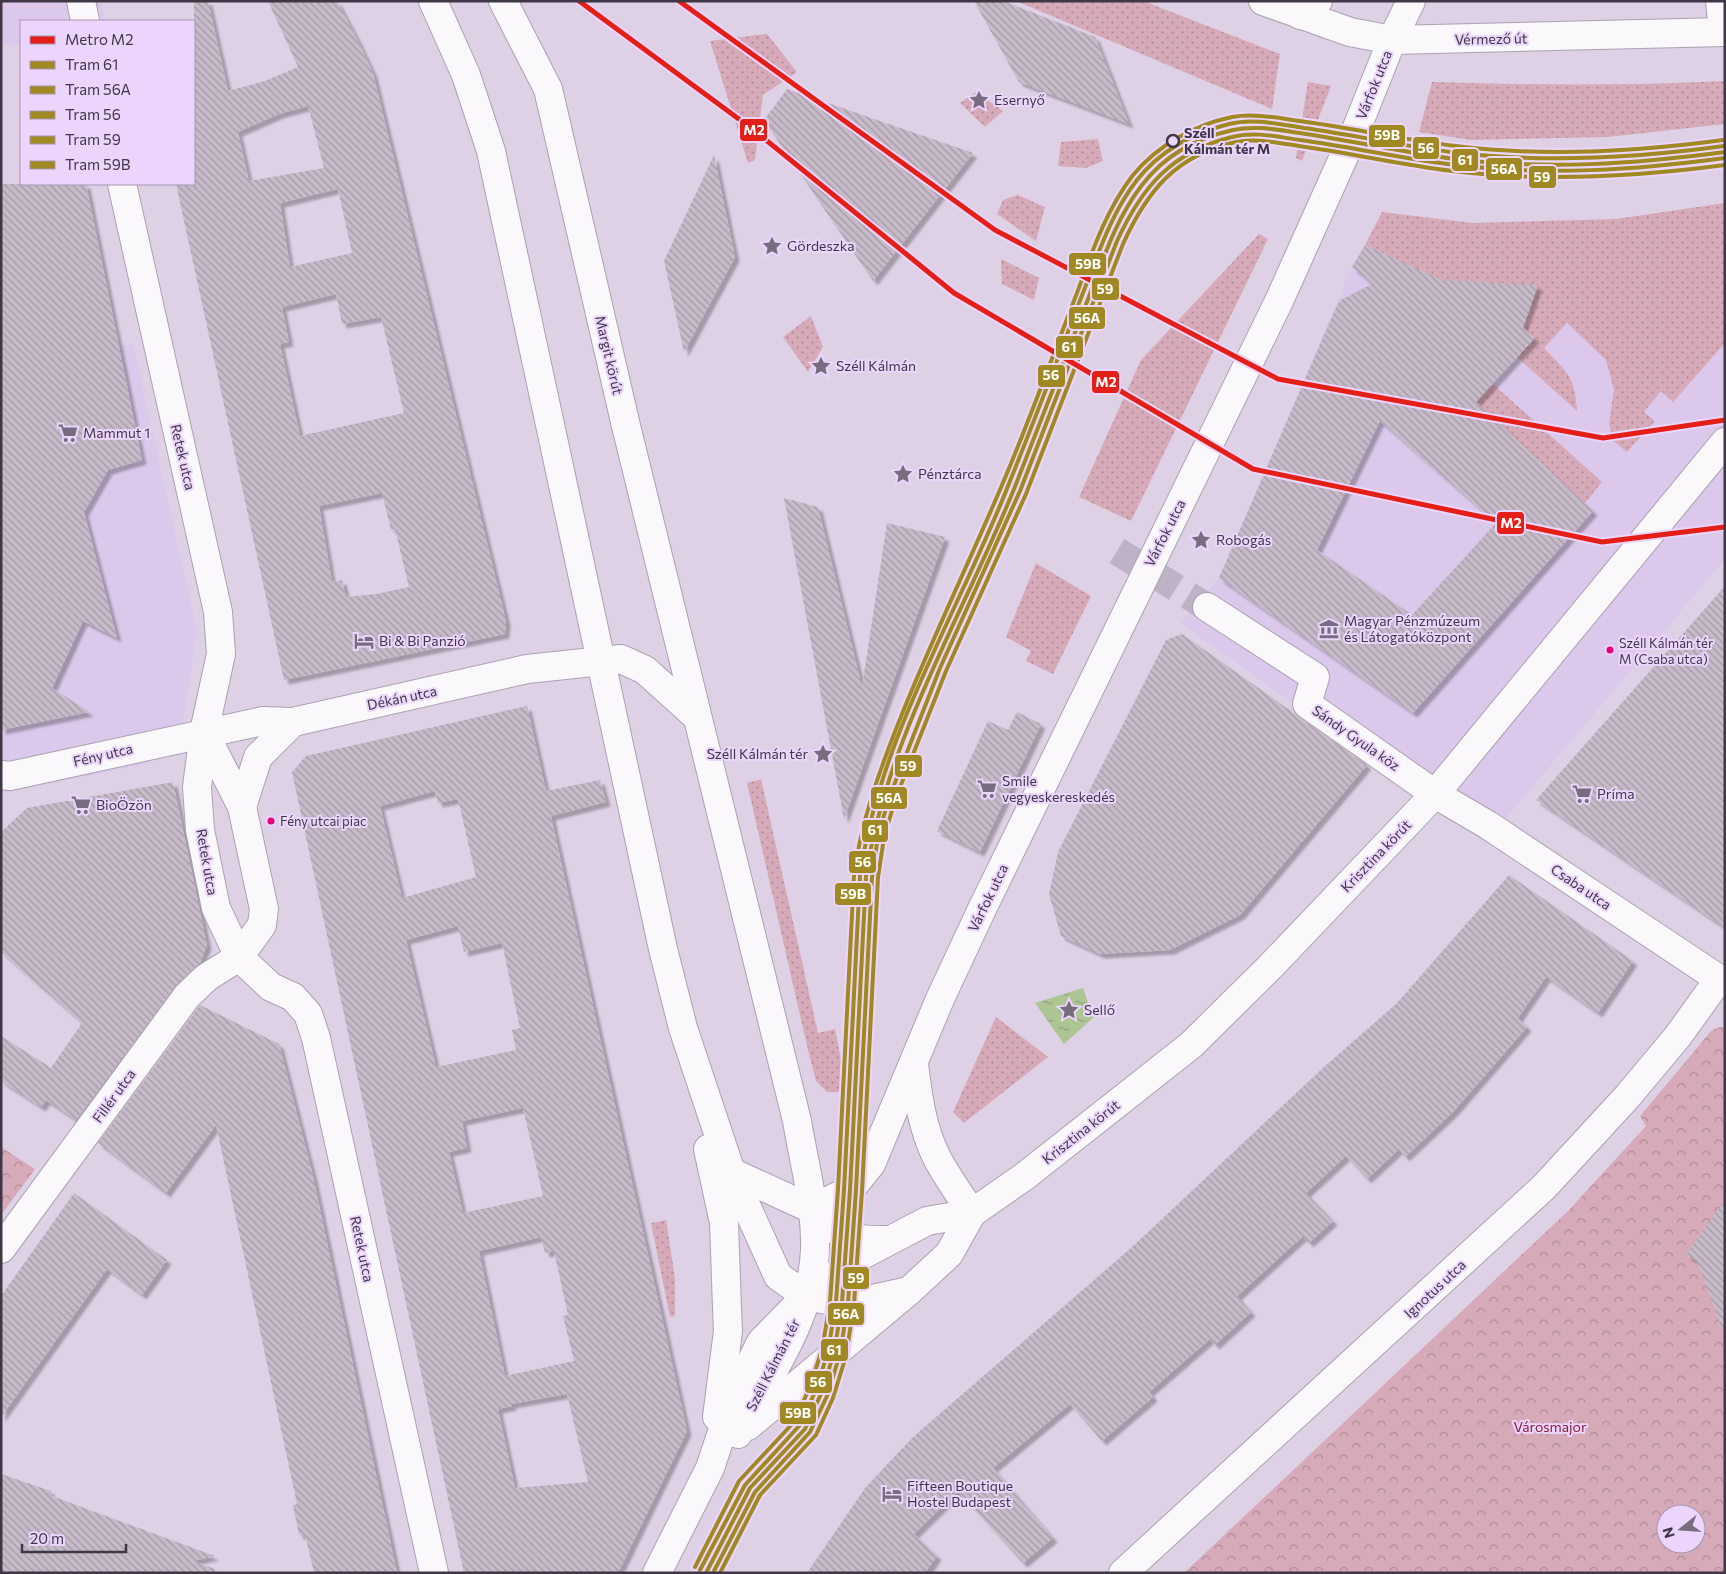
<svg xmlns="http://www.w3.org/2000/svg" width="1726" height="1574" font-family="Commissioner,sans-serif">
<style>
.built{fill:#dcc8ea}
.grass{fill:url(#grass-dots)}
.park{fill:url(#park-crowns);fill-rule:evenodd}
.water{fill:url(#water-ripples)}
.building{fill:url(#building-back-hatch);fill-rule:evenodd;filter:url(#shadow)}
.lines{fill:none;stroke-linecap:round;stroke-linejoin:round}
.pedestrian-tunnel{stroke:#beb2c6;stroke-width:28;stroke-dasharray:28 14;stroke-linecap:butt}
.pedestrian-casing{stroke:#aba1b1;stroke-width:30}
.minor-casing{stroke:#aba1b1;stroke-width:30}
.secondary-casing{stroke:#aba1b1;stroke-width:30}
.pedestrian{stroke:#faf8fb;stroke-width:28}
.minor{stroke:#faf8fb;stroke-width:28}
.secondary{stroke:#faf8fb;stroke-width:28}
.tram-1-casing{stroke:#ecd5fc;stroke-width:8}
.tram-2-casing{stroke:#ecd5fc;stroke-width:8}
.tram-3-casing{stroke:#ecd5fc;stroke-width:8}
.tram-4-casing{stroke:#ecd5fc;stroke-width:8}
.tram-5-casing{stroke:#ecd5fc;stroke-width:8}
.tram-1{stroke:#a08823;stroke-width:4}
.tram-2{stroke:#a08823;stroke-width:4}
.tram-3{stroke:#a08823;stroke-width:4}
.tram-4{stroke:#a08823;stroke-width:4}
.tram-5{stroke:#a08823;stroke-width:4}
.metro-1-casing{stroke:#ecd5fc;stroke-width:9}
.metro-1{stroke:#e41f18;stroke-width:5}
.stop-dot{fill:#ecd5fc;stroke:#403746;stroke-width:2.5}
.bus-dot{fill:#e5007d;stroke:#ecd5fc;stroke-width:2}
.labels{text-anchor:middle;stroke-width:4;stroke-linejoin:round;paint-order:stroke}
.bus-label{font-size:13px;fill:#403746;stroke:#ecd5fc;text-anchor:start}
.street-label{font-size:14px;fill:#403746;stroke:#ecd5fc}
.poi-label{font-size:14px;fill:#403746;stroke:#ecd5fc;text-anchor:start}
.stop-label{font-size:14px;font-weight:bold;fill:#403746;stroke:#ecd5fc;text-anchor:start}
.park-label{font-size:14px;fill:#8d1d3a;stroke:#ecd5fc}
.line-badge{stroke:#ecd5fc;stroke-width:2}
.badge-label{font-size:14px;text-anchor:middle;font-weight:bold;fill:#fff}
</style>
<defs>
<pattern id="grass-dots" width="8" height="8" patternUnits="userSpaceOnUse" patternTransform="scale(1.25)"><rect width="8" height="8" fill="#d7aab9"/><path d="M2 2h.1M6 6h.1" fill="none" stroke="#b08b98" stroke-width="1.8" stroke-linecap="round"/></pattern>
<pattern id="park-crowns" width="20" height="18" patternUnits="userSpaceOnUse" patternTransform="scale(1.25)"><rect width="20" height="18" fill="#d7aab9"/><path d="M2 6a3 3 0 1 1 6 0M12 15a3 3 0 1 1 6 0" fill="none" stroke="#b08b98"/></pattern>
<pattern id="water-ripples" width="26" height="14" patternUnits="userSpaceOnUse" patternTransform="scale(1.25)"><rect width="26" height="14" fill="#acc593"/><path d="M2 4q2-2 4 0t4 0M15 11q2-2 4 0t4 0" fill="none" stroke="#8da17a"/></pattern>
<pattern id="building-back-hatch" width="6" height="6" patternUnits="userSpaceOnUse" patternTransform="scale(1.25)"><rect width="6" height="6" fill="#c7bac9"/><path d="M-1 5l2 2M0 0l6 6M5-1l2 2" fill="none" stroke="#a398a5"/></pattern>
<filter id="shadow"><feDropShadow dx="4.5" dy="4.5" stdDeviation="1" flood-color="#0004"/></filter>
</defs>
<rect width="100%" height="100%" fill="#ded1e6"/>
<g class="built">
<polygon points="1,1 101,1 106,21 21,21 21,44 1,45"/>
<polygon points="1725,235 1725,559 1485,843 1181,623 1219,578 1352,267 1365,245 1424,257"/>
<polygon points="1,325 118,346 133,344 197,631 183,722 147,764 1,793"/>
</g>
<g class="grass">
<polygon points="1016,1 1143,1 1280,54 1272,109"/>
<polygon points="767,34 797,72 763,95 755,160 748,163 710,41"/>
<path d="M1725,81V124L1608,137L1471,140L1419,132L1432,82C1530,85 1627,86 1725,81Z"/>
<polygon points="1308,82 1331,86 1302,161 1296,158"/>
<polygon points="976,92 1003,111 985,127 960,103"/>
<polygon points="1098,139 1103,161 1086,168 1058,166 1061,142"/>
<polygon points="1018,195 1045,207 1036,241 997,214 1003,200"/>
<path d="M1725,203V343L1673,402L1661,391L1644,412L1655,421L1627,452L1613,441L1609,423L1614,390L1606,360L1567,323L1544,348C1567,372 1575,376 1577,411L1517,357L1493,384L1602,482L1585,503L1408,340L1441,280L1365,245L1382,212L1473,223L1616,219Z"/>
<polygon points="1259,234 1268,239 1131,521 1079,497 1141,360"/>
<polygon points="1001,259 1039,278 1034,300 1002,284"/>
<polygon points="811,316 823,347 808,372 783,337"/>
<polygon points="1036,563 1091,596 1053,674 1026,661 1031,651 1006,637"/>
<polygon points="761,779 818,1033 835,1029 846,1086 841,1092 827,1092 816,1081 808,1050 747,783"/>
<polygon points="996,1017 1048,1057 964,1123 953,1112"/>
<polygon points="666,1220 675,1278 675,1316 670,1317 651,1223"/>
</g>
<g class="park">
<path d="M1720,1027H1725V1573H1184L1568,1211L1646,1126L1640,1116L1712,1030ZM1666,1514H1696V1544H1666Z"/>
<polygon points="1,1147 35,1169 1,1215"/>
</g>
<polygon class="water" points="1083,988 1093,1018 1064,1044 1035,1003"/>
<g class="building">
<path d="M194,1H208L228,91L265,81L298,67L268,1H337L357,39L373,73L506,621L505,634L284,680L176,184H194ZM308,106L324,168L249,181L238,132L279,114ZM338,189L352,253L290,267L280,203ZM336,294L342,324L381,317L404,413L300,436L280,344L289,342L282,307ZM382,493L391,530L395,529L409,587L376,594L346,597L342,580L332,582L319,506Z"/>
<polygon points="974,1 1003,1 1095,37 1129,124 1019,82"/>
<polygon points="787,89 973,153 873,281 764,120"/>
<polygon points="714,155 735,257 684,352 664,261"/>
<polygon points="1,184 86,184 142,460 108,470 84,512 117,638 83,621 52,688 89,712 1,730"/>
<path d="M1365,245L1442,280L1538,285L1523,328L1535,338L1476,402L1593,511L1413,713L1219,578L1337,305L1341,300L1372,284L1352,267ZM1380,421L1496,523L1412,615L1317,550Z"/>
<polygon points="784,498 818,507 862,687 887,523 945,537 844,819"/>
<polygon points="1725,586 1725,928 1536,800"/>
<polygon points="1182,634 1367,765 1240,915 1170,950 1100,954 1061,936 1049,894 1058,852 1166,640"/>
<path d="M527,706L546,791L600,780L606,802L551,816L687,1431L618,1573H464L292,772L306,756ZM435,791L438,803L458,799L476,877L402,898L380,806ZM458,926L464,952L502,943L520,1028L512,1030L516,1050L436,1067L406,940ZM523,1108L543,1196L463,1213L449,1152L467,1148L462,1121ZM541,1237L545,1253L554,1251L568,1315L563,1316L574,1361L505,1376L479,1251ZM567,1394L588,1482L515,1488L498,1409L512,1406L511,1404Z"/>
<polygon points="1017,712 1041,724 980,852 937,831 988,721 1008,730"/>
<polygon points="173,782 207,945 200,963 175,987 76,1120 46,1100 41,1107 1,1081 1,1036 51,1068 82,1023 1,952 1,832 27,808"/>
<polygon points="1509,875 1633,961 1598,1013 1546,977 1518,1018 1527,1027 1453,1112 1405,1157 1399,1149 1367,1179 1346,1156 1306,1193 1333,1221 1309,1243 1303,1236 1237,1296 1251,1312 1215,1345 1210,1339 1149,1392 1153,1397 1102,1441 1070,1404 993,1468 1053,1538 1023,1563 958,1491 914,1534 937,1556 925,1573 807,1573 865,1488 913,1437 1131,1248 1324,1067 1396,1004"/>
<polygon points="200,1005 279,1044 313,1176 397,1573 314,1573 305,1534 299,1535 293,1505 297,1504 216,1125 166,1193 98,1143"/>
<polygon points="74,1193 167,1260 142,1295 107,1269 1,1417 1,1296"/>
<polygon points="1725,1200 1725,1328 1722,1329 1697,1261 1686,1255"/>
<polygon points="1,1474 51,1491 49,1495 215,1556 193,1561 215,1569 214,1573 1,1573"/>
</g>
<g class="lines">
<polyline class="pedestrian-tunnel" points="1117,551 1207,607"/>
<defs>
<polyline id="pedestrian" points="1207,607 1315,677 1307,704 1435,794"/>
<g id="minor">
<polyline points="81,1 85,21"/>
<polyline points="1720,1 1723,32"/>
<polyline points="1300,15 1318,1"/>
<polyline points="122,184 218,612 221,654 204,732 197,787 200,830 216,908 239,957 271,987 293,997 308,1014 316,1038 434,1573"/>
<polyline points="1,775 10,776 263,721 293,722 527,669 621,659 645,670 696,716"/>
<polyline points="1435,794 1488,825 1725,983"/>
<polyline points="242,807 258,757 293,722"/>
<path d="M914,1064C918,1097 922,1128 937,1158C947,1177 960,1195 972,1213"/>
<polyline points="731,1172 812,1209 850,1190 871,1164 940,999 982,909 1279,301 1358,125 1392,40 1411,1"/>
<polyline points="1,1249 187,996 207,977 239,957 262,925 264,909 242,807 204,732"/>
<polyline points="1123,1573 1544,1187 1627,1097 1678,1036 1719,979"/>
</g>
<g id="secondary">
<polyline points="433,1 466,75 491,151 663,949 683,1028 731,1172 778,1276 806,1296 842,1303 860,1302 909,1291"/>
<path d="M503,1L548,89L626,426L797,1121C804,1163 816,1206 815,1249C813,1315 768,1378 738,1434"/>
<polyline points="1263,1 1350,32 1392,40 1725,32"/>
<polyline points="708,1149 724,1223 727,1308 728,1331 717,1417"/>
<path d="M812,1209C842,1238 846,1241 889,1240"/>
<polyline points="748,1426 909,1291 949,1254 972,1213"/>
<polyline points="657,1573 710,1468 734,1396 761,1342 806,1296 864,1254 927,1221 972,1213 1025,1176 1191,1045 1270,967 1435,794 1725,442"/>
</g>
</defs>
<use href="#pedestrian" class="pedestrian-casing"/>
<use href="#minor" class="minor-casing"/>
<use href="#secondary" class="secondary-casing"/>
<use href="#pedestrian" class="pedestrian"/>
<use href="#minor" class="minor"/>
<use href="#secondary" class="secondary"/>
<defs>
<path id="tram-1" d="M706,1573L750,1488L805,1429L821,1394L834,1353L842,1303L850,1190L866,876C886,739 965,612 1016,484C1039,426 1062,366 1085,307C1101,266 1114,221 1142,185C1164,156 1197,138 1233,130C1255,125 1278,130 1300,133C1352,141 1403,152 1454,159C1545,170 1635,164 1725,152"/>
<path id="tram-2" d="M713,1573L755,1492L810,1432L827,1396L840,1354L848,1303L856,1190L872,877L878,836L889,798L940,668L1020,491L1117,241C1142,187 1171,152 1232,137C1254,131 1278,137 1300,140C1352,147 1404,159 1457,165C1546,176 1636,170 1725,158"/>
<path id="tram-3" d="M700,1570L745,1485L800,1425L815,1392L828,1352L836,1302L844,1190L860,876C879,737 960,610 1010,481C1034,422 1056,363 1079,303C1096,261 1109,216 1137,180C1160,151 1193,133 1229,124C1253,118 1279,124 1304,128C1355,135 1407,147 1459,153C1547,163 1636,158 1724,146"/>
<path id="tram-4" d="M720,1573L760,1495L816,1435L833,1398L846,1356L854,1304L862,1191L878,877L884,838L895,800L946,671L1026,494L1123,244C1147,191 1176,155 1236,142C1256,138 1279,143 1299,146C1351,153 1401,165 1453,171C1543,182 1634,177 1725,165"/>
<path id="tram-5" d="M695,1567L739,1481L794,1422L809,1389L822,1350L830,1302L838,1189L854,875C861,822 878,775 898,724C930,643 968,565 1002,485C1029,422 1052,357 1077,293C1092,252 1106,210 1133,175C1158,145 1194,125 1232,117C1254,113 1278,118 1300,121C1352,128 1404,140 1456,146C1545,157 1634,152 1723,140"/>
</defs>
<use href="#tram-1" class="tram-1-casing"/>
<use href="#tram-2" class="tram-2-casing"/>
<use href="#tram-3" class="tram-3-casing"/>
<use href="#tram-4" class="tram-4-casing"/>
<use href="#tram-5" class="tram-5-casing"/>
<use href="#tram-1" class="tram-1"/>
<use href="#tram-2" class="tram-2"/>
<use href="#tram-3" class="tram-3"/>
<use href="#tram-4" class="tram-4"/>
<use href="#tram-5" class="tram-5"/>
<defs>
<g id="metro-1">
<polyline points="579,1 755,131 954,293 1253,469 1602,542 1725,527"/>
<polyline points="679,1 995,230 1278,379 1603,438 1725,420"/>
</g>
</defs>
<use href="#metro-1" class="metro-1-casing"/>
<use href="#metro-1" class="metro-1"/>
</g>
<defs>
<symbol id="sight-bare" viewBox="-9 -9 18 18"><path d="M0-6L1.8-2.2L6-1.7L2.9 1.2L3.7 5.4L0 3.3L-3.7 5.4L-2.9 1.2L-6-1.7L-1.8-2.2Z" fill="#776d7e" stroke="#ecd5fc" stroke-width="2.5" paint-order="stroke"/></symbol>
<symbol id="supermarket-bare" viewBox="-9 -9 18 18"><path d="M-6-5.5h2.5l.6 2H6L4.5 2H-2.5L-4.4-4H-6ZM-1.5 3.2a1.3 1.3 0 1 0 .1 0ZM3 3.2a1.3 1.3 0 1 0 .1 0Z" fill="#776d7e" stroke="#ecd5fc" stroke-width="2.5" paint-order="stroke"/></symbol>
<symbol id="museum-bare" viewBox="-9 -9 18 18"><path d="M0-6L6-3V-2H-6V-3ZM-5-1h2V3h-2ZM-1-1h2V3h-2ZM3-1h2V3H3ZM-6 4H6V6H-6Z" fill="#776d7e" stroke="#ecd5fc" stroke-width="2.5" paint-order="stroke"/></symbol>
<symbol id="hotel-bare" viewBox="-9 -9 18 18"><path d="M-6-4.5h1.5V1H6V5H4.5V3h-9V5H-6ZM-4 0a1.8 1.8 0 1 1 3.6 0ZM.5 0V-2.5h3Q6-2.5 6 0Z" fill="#776d7e" stroke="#ecd5fc" stroke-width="2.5" paint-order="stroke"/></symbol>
</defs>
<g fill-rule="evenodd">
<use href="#sight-bare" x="965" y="86" width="28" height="28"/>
<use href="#sight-bare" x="758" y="232" width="28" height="28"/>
<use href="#sight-bare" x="807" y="352" width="28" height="28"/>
<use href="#supermarket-bare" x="54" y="419" width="28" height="28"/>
<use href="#sight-bare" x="889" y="460" width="28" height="28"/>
<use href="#sight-bare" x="1187" y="526" width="28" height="28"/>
<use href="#museum-bare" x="1315" y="615" width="28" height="28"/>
<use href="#hotel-bare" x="350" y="627" width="28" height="28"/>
<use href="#sight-bare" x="809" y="740" width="28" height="28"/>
<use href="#supermarket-bare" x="973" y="775" width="28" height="28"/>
<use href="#supermarket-bare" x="1568" y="780" width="28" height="28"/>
<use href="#supermarket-bare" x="67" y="791" width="28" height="28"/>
<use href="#sight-bare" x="1055" y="996" width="28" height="28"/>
<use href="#hotel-bare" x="878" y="1480" width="28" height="28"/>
</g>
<circle class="stop-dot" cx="1173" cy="141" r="6"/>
<g class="bus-dot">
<circle cx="1610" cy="650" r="4.5"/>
<circle cx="271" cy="821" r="4.5"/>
</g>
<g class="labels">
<g class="bus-label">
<text x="1619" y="648">Széll Kálmán tér<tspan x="1619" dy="16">M (Csaba utca)</tspan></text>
<text x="280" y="826">Fény utcai piac</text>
</g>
<g class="street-label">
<text transform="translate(1491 39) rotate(-1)" y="5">Vérmező út</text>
<text transform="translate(1374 85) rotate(-68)" y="5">Várfok utca</text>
<text transform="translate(609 355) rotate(77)" y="5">Margit körút</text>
<text transform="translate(183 457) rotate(77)" y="5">Retek utca</text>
<text transform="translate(1165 533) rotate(-63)" y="5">Várfok utca</text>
<text transform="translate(402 698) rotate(-12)" y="5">Dékán utca</text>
<text transform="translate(1356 738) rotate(35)" y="5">Sándy Gyula köz</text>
<text transform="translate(103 755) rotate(-13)" y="5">Fény utca</text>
<text transform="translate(1376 856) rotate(-46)" y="5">Krisztina körút</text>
<text transform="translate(207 862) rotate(80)" y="5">Retek utca</text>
<text transform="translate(1581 887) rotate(34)" y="5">Csaba utca</text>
<text transform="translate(988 898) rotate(-64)" y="5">Várfok utca</text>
<text transform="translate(114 1096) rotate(-54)" y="5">Fillér utca</text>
<text transform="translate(1081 1132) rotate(-38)" y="5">Krisztina körút</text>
<text transform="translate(362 1249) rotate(78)" y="5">Retek utca</text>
<text transform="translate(1435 1289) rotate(-43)" y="5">Ignotus utca</text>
<text transform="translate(773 1365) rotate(-63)" y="5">Széll Kálmán tér</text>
</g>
<g class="poi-label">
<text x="994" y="105">Esernyő</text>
<text x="787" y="251">Gördeszka</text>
<text x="836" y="371">Széll Kálmán</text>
<text x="83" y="438">Mammut 1</text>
<text x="918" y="479">Pénztárca</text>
<text x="1216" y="545">Robogás</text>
<text x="1344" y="626">Magyar Pénzmúzeum<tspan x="1344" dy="16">és Látogatóközpont</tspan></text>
<text x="379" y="646">Bi &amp; Bi Panzió</text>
<text x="808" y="759" text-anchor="end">Széll Kálmán tér</text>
<text x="1002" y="786">Smile<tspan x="1002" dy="16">vegyeskereskedés</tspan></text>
<text x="1597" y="799">Príma</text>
<text x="96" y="810">BioÖzön</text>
<text x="1084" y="1015">Sellő</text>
<text x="907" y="1491">Fifteen Boutique<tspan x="907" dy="16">Hostel Budapest</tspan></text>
</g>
<g class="stop-label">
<text x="1184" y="138">Széll<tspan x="1184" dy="16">Kálmán tér M</tspan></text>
</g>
<g class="park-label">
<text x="1550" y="1432">Városmajor</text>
</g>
</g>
<g class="line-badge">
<rect x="739" y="118" width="29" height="24" rx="5" fill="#e41f18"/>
<rect x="1368" y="124" width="38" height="24" rx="5" fill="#a08823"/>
<rect x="1412" y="136" width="28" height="24" rx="5" fill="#a08823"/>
<rect x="1451" y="148" width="28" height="24" rx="5" fill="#a08823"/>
<rect x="1485" y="157" width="38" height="24" rx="5" fill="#a08823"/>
<rect x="1528" y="165" width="29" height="24" rx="5" fill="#a08823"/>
<rect x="1068" y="252" width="39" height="24" rx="5" fill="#a08823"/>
<rect x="1091" y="277" width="29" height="24" rx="5" fill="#a08823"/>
<rect x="1068" y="306" width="38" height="24" rx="5" fill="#a08823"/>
<rect x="1055" y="335" width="29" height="24" rx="5" fill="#a08823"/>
<rect x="1037" y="364" width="29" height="24" rx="5" fill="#a08823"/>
<rect x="1091" y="370" width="29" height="24" rx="5" fill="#e41f18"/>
<rect x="1496" y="511" width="29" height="24" rx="5" fill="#e41f18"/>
<rect x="894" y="754" width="29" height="24" rx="5" fill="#a08823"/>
<rect x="870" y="786" width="38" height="24" rx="5" fill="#a08823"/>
<rect x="861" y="819" width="28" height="24" rx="5" fill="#a08823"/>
<rect x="848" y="850" width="29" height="24" rx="5" fill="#a08823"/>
<rect x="834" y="882" width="38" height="24" rx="5" fill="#a08823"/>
<rect x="842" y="1266" width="28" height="24" rx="5" fill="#a08823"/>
<rect x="827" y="1302" width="38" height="24" rx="5" fill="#a08823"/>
<rect x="820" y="1338" width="29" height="24" rx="5" fill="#a08823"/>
<rect x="804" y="1370" width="29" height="24" rx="5" fill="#a08823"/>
<rect x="779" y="1401" width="38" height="24" rx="5" fill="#a08823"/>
</g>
<g class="badge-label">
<text x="754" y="135">M2</text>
<text x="1387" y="140">59B</text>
<text x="1426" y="153">56</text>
<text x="1465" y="165">61</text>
<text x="1504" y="174">56A</text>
<text x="1542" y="182">59</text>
<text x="1088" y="269">59B</text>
<text x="1105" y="294">59</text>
<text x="1087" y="323">56A</text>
<text x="1069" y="352">61</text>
<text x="1051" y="380">56</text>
<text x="1106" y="387">M2</text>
<text x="1511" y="528">M2</text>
<text x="908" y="771">59</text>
<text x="889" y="803">56A</text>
<text x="875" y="835">61</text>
<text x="863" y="867">56</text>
<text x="853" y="899">59B</text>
<text x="856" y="1283">59</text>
<text x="846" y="1319">56A</text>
<text x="834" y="1355">61</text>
<text x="818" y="1387">56</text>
<text x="798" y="1418">59B</text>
</g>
<rect width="1726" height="1574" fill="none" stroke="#403746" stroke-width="5"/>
<rect x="20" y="20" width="175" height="165" fill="#ecd5fc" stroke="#a796b3"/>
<rect x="30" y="36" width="25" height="8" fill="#e41f18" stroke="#a796b3"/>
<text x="65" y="45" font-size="15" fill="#403746">Metro M2</text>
<rect x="30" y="61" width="25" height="8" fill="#a08823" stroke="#a796b3"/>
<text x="65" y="70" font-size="15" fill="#403746">Tram 61</text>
<rect x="30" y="86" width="25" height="8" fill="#a08823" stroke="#a796b3"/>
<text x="65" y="95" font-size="15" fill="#403746">Tram 56A</text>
<rect x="30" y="111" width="25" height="8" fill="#a08823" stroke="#a796b3"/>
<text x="65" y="120" font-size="15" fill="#403746">Tram 56</text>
<rect x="30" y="136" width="25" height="8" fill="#a08823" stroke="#a796b3"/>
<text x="65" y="145" font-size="15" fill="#403746">Tram 59</text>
<rect x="30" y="161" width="25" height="8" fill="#a08823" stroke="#a796b3"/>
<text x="65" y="170" font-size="15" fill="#403746">Tram 59B</text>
<g transform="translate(1681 1529) rotate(253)"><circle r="24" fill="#ecd5fc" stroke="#a796b3"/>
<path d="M0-4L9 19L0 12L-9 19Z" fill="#776d7e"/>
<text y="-8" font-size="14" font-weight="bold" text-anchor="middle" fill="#403746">N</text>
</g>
<path d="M22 1544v8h104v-8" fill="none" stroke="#403746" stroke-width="2.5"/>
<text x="30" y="1544" font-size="15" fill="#403746" stroke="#ecd5fc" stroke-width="4" paint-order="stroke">20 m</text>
</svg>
